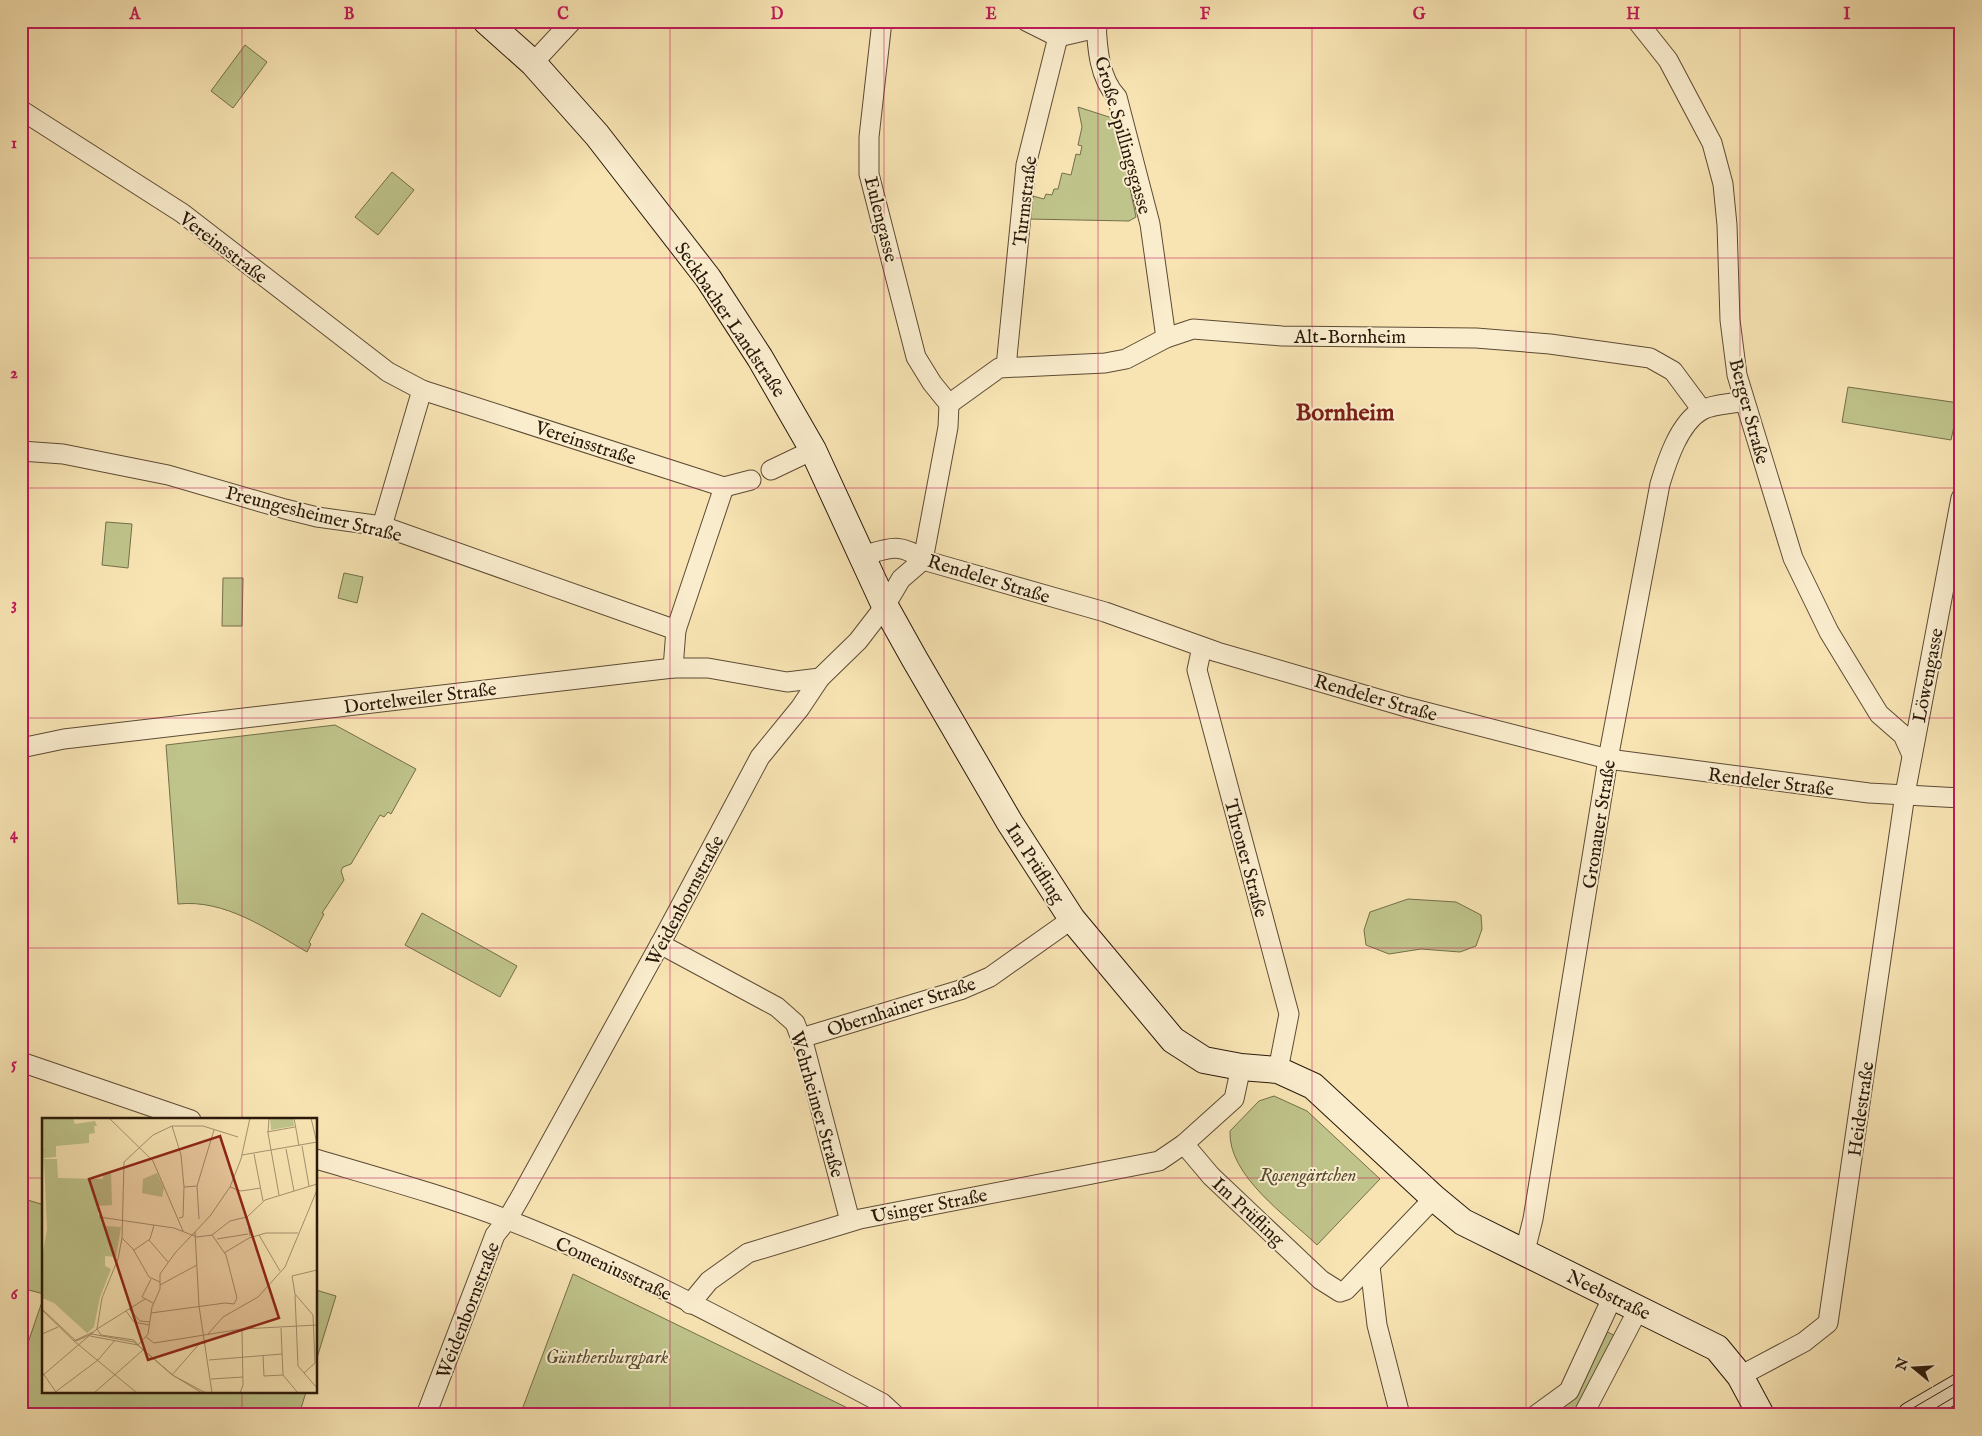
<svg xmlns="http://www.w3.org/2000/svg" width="1982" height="1436" font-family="'IM FELL English',serif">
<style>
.green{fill:#bfc48b;stroke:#746e4a}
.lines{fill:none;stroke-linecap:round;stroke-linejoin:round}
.street-casing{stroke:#5d4b34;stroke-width:21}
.secondary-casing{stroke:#29180a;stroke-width:28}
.street{stroke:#faedce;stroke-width:19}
.secondary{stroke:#faedce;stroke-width:26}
.tram{stroke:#29180a;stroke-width:1}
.grid{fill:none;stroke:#c2185b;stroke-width:1;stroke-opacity:0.55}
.labels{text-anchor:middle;stroke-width:4;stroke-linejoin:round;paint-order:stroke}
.street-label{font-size:19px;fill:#29180a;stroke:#faedce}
.park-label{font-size:19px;font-style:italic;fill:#564c31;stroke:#faedce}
.district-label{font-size:24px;font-weight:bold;fill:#7a1f14;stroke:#faedce}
.inset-road{fill:none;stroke:#a5926f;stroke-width:1}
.view{fill:#8f2418;fill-opacity:0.15;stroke:#8f2418;stroke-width:2.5}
.inset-edge{fill:none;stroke:#29180a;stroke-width:2.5}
.neatline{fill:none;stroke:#c2185b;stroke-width:2}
.grid-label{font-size:16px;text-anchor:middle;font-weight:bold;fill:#c2185b}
</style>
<rect width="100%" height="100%" fill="#f8e4b3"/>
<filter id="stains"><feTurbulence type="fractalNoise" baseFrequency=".004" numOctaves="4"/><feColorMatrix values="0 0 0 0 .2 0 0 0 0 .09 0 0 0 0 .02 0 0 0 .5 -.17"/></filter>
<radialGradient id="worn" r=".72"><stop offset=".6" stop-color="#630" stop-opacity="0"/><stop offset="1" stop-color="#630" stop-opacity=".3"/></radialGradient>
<g class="green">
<polygon points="245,45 267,62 233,108 211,91"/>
<polygon points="1078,107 1109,117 1114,116 1116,121 1136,217 1129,221 1028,219 1029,168 1042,113 1032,163 1034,164 1031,176 1034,177 1029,195 1044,199 1046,194 1052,195 1054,189 1058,189 1062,173 1071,175 1076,154 1080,155 1082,146 1078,145 1082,127"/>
<polygon points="392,172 414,190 378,235 355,217"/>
<polygon points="1848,387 1959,403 1951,440 1842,422"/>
<polygon points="106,522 132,524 128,568 102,565"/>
<polygon points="344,573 363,577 357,603 338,598"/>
<polygon points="223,578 243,578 242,626 222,626"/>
<path d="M335,725L416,769L391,814L388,812L384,817L380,815L351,864L343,867L341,871L344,880L322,913L324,914L309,942L311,944L307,952C267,929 225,899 178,904L166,745Z"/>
<polygon points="1408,899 1456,902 1481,915 1482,929 1476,946 1460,952 1421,949 1389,954 1366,945 1364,930 1370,912"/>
<polygon points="422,913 517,966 500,997 405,945"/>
<path d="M1274,1096L1307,1111L1380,1179L1317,1245C1287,1216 1228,1176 1230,1131L1259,1101Z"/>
<polygon points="21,1198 44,1205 44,1294 21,1288"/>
<polygon points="573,1274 862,1415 520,1415"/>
<polygon points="316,1290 336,1296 316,1361"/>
<polygon points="44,1296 44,1392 306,1392 299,1415 21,1415 21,1363"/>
<polygon points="1604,1330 1617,1337 1580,1415 1545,1415"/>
</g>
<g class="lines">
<defs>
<g id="street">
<polyline points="882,21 869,137 869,174 916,357 932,383 949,404"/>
<polyline points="1026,21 1058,37 1097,28"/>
<path d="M1096,21C1097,47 1099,78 1117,97L1150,224L1166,338"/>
<polyline points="1637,21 1668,60 1712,143 1723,184 1727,225 1730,320 1737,375 1793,558 1829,632 1879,714 1903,735 1912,755"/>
<polyline points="533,63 572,21"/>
<polyline points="21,110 182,213 388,372 422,390"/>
<polyline points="1006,367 1026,165 1058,37"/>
<polyline points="949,404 999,368 1105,363 1126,359 1166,338 1193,329 1282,336 1476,338 1550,344 1650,358 1673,371 1702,410"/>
<polyline points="21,451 63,454 168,475 285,509 317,517 382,526 676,630 673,668"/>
<polyline points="771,470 813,450"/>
<polyline points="382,526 422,390 724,487 751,480"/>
<path d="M862,556C889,548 900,542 923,560L1105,612L1217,652L1406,707L1608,759L1869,793L1961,798"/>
<polyline points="676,630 724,487"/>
<polyline points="1202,647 1197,670 1289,1014 1278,1070"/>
<polyline points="21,748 64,739 673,668 708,668 787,682 820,678"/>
<polyline points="660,944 777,1007 795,1023 805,1049 850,1221"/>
<polyline points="801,1038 960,990 990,977 1072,919"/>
<polyline points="21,1062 191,1120"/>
<polyline points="1184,1144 1211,1176 1321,1280 1340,1292 1346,1290 1434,1198"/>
<path d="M316,1159C380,1178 446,1196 508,1220C637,1270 760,1339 882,1403L895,1415"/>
<path d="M1525,1251L1533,1219L1608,759L1660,484C1667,461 1679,423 1702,410C1713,404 1732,404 1744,401"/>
<polyline points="1370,1266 1377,1325 1400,1415"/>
<polyline points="690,1304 709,1281 748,1253 860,1219 1159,1161 1184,1144 1234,1099 1241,1067"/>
<polyline points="1740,1376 1804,1342 1828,1323 1905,794 1961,498"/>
<polyline points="426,1415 495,1235 507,1220 521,1196 665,935 760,757 800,708 820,678 858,641 885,606 901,579 923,560 948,427 949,404"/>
<polyline points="1536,1415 1569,1391 1613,1296"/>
<polyline points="1583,1415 1639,1308"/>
</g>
<g id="secondary">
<polyline points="486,21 533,63 597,135 708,278 760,358 813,450 885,606 914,658 1010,823 1072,919 1173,1040 1204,1060 1241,1067 1278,1070 1313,1086 1434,1198 1463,1222 1717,1348 1740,1376 1761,1415"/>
<polyline points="1911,1415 1961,1386"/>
</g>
</defs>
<use href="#street" class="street-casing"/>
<use href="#secondary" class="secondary-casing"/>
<use href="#street" class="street"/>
<use href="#secondary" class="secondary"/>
<g class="tram">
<polyline points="1901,1415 1961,1380"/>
<polyline points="1924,1415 1961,1393"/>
</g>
</g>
<path class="grid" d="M242,21V1120M456,21V1415M670,21V1415M884,21V1415M1098,21V1415M1312,21V1415M1526,21V1415M1740,21V1415M21,258H1961M21,488H1961M21,718H1961M21,948H1961M21,1178H44M316,1178H1961M242,1392V1415"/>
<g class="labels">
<g class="street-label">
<text transform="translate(1124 135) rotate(74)" y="7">Große Spillingsgasse</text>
<text transform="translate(1024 201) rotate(-83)" y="7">Turmstraße</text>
<text transform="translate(882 219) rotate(76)" y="7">Eulengasse</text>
<text transform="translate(224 247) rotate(37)" y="7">Vereinsstraße</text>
<text transform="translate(731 319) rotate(56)" y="7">Seckbacher Landstraße</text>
<text x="1350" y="343">Alt-Bornheim</text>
<text transform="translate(1750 411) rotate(75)" y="7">Berger Straße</text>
<text transform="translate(586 442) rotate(18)" y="7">Vereinsstraße</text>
<text transform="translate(314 513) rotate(14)" y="7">Preungesheimer Straße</text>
<text transform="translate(989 578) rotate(17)" y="7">Rendeler Straße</text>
<text transform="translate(1927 675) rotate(-79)" y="7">Löwengasse</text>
<text transform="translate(420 697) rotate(-7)" y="7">Dortelweiler Straße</text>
<text transform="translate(1376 697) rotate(16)" y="7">Rendeler Straße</text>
<text transform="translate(1771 781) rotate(7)" y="7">Rendeler Straße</text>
<text transform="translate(1598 824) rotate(-81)" y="7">Gronauer Straße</text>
<text transform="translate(1247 858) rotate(75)" y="7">Throner Straße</text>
<text transform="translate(1036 863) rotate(57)" y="7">Im Prüfling</text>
<text transform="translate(684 900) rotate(-62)" y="7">Weidenbornstraße</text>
<text transform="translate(901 1006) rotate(-18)" y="7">Obernhainer Straße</text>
<text transform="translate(818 1104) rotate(74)" y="7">Wehrheimer Straße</text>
<text transform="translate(1860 1109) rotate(-82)" y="7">Heidestraße</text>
<text transform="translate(929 1205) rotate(-11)" y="7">Usinger Straße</text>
<text transform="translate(1249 1211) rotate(43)" y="7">Im Prüfling</text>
<text transform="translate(614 1268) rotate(25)" y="7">Comeniusstraße</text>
<text transform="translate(1609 1294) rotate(26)" y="7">Neebstraße</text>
<text transform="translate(467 1310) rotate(-69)" y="7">Weidenbornstraße</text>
</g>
<g class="park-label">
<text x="1308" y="1181">Rosengärtchen</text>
<text x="607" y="1363">Günthersburgpark</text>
</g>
<g class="district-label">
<text x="1345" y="420">Bornheim</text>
</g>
</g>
<g transform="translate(42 1118)">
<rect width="275" height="275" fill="#f8e4b3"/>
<path d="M0,0H31L33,6L53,3L55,8H52L53,15L47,16V25L14,28V39L2,40ZM228,0H251L252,8L229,12ZM2,41H15L16,60L61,61V55L69,54L70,87L56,88V97H60L61,108L79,109L74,139L63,138V148L69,151L58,179L52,209L45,215L12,185L0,180V140L5,111ZM115,55L122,70L120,79L100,75L101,61Z" fill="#bfc48b"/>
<path class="inset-road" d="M67,0L111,43L141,113M227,0L226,15L237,77M252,0L257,28M269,0L275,25M130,8L139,37L142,69L141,99L137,100M225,14L253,9M260,28L267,68M244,31L252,73M212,36L221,83M200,37L275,24M155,68L172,12M142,69L155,68L157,101M188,69L199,73L219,70M0,92L1,30M57,99L132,110L155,119L170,117M205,99L208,118M0,101V124M153,114L157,188L170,275M170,117L188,103L205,99L223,82L275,66M170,117L184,137L195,180L192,186M217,117L238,153M80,120L91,131L107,159L118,164M175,121L206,116M107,122L126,144M92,132L108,121L112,107M182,135L207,120L224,115H256M250,158L253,176L271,197L273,245L262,255M250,158L275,152M109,161L100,179L111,185M118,167L155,147M253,177L256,248L275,270M0,191L34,223L50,216L92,224L132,258L164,275M87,191L98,203L108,204M0,192L32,223L95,275M84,193L92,204L107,207M109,195L183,185L192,186M239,210L241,257L256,275M55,211L60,180L76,141L80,120L82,44L111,17L130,8H161L196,19M55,211L59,217L92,222L96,227M0,216L16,209M166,216L181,199L216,179L243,149L275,72M48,218L96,227M104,219L112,225L200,211L275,207M32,223L51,214M221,238L222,258L241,257M167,242L240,236M0,254L14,274M130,257L158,225H164M0,258L55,211L103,181M169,261L201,259M12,275L56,242L73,222M52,275L101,232M160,275L129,256L96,227L106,216L110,189L118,171V156L133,135L168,98L188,69L199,41L208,0M198,275L201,267L200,211"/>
<path class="view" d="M178,18L237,200L106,242L47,61Z"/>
<rect width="275" height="275" class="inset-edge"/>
</g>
<rect width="1982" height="1436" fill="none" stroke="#f8e4b3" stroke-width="55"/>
<g transform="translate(1914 1368) rotate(288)" stroke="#faedce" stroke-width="4" paint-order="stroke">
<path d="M0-4L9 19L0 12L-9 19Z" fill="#29180a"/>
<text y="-8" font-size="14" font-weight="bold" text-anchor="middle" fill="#29180a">N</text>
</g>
<rect x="28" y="28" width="1926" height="1380" class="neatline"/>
<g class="grid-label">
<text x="135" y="19">A</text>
<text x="349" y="19">B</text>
<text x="563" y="19">C</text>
<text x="777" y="19">D</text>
<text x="991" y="19">E</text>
<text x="1205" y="19">F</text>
<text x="1419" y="19">G</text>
<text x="1633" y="19">H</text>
<text x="1847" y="19">I</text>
<text x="14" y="148">1</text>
<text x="14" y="378">2</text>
<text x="14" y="609">3</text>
<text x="14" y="839">4</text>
<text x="14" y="1069">5</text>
<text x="14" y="1299">6</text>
</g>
<rect width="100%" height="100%" filter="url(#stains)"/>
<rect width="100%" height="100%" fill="url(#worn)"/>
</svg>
